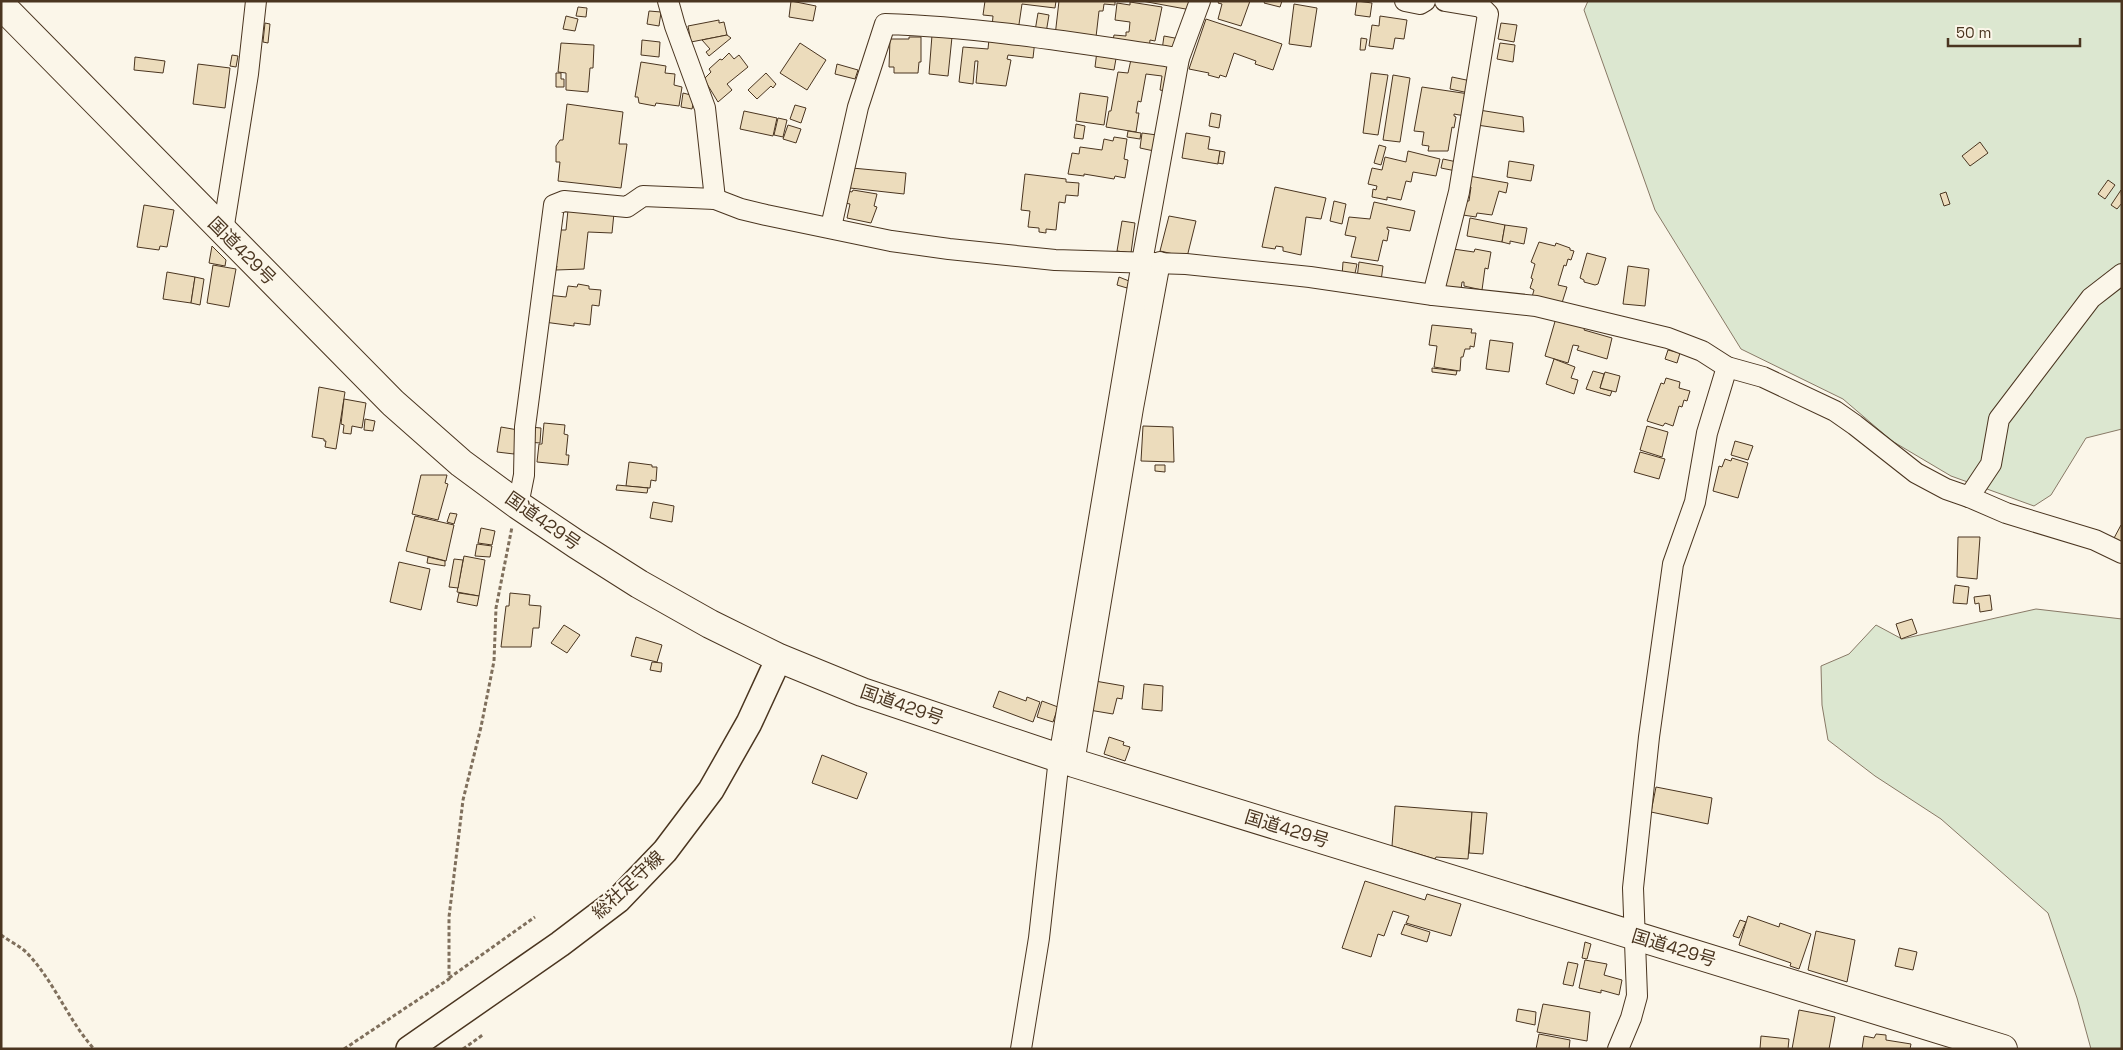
<svg xmlns="http://www.w3.org/2000/svg" width="2123" height="1050" font-family="'Space Grotesk','Noto Sans JP',sans-serif">
<style>
.green{fill:#dce7d0;stroke:#887966}
.building{fill:#ecdcbc;stroke:#4a3520}
.lines{fill:none;stroke-linecap:round;stroke-linejoin:round}
.minor-casing{stroke:#4a3520;stroke-width:22}
.major-casing{stroke:#4a3520;stroke-width:28}
.highway-casing{stroke:#4a3520;stroke-width:30}
.path{stroke:#7f6f5c;stroke-width:3;stroke-dasharray:4 2.5;stroke-linecap:butt}
.minor{stroke:#fbf6e9;stroke-width:20}
.major{stroke:#fbf6e9;stroke-width:25}
.highway{stroke:#fbf6e9;stroke-width:28}
.labels{text-anchor:middle;stroke-width:4;stroke-linejoin:round;paint-order:stroke}
.street-label{font-size:18px;fill:#4a3520;stroke:#fbf6e9}
</style>
<rect width="100%" height="100%" fill="#fbf6e9"/>
<g class="green">
<polygon points="1588,1 2122,1 2122,429 2086,438 2051,495 2034,506 1951,476 1892,441 1843,399 1741,349 1655,210 1584,10"/>
<polygon points="2036,609 2122,619 2122,1049 2091,1049 2077,998 2048,913 1941,819 1875,776 1828,740 1822,705 1821,666 1849,654 1876,625 1902,639"/>
</g>
<g class="building">
<polygon points="791,1 816,6 813,21 789,17"/>
<polygon points="985,1 1056,1 1055,8 1022,4 1018,31 992,27 993,16 983,15"/>
<polygon points="1059,1 1115,1 1115,5 1104,4 1103,11 1099,11 1096,37 1055,36"/>
<polygon points="1142,1 1194,1 1191,10"/>
<polygon points="1219,1 1250,1 1241,26 1218,19 1222,4 1218,3"/>
<polygon points="1265,1 1282,1 1280,7 1264,3"/>
<polygon points="1357,1 1372,3 1370,17 1355,15"/>
<polygon points="1130,2 1162,7 1155,41 1150,40 1149,50 1112,46 1114,35 1126,36 1126,32 1129,32 1130,22 1115,20 1117,3 1130,5"/>
<polygon points="1294,4 1317,8 1311,47 1289,44"/>
<polygon points="578,7 587,8 586,17 576,16"/>
<polygon points="649,11 661,12 659,26 647,24"/>
<polygon points="1038,13 1049,15 1046,33 1035,31"/>
<polygon points="566,16 578,19 575,31 563,29"/>
<polygon points="1380,16 1407,20 1404,39 1395,38 1393,49 1369,46 1372,25 1379,26"/>
<polygon points="1206,19 1282,44 1273,70 1255,64 1256,61 1234,53 1226,77 1220,75 1219,78 1208,75 1209,73 1189,69"/>
<polygon points="719,20 719,23 724,22 727,35 691,42 688,26"/>
<polygon points="265,23 270,24 268,43 263,42"/>
<polygon points="1501,23 1517,25 1514,42 1498,39"/>
<polygon points="727,35 731,38 709,56 706,52 710,49 702,40"/>
<polygon points="932,35 952,37 948,76 929,74"/>
<polygon points="1164,36 1180,39 1174,52 1162,50"/>
<polygon points="909,37 921,37 921,62 919,62 918,73 894,73 894,67 889,67 890,39 909,39"/>
<polygon points="1361,38 1367,39 1365,50 1360,50"/>
<polygon points="989,39 1035,40 1033,58 1008,55 1007,59 1011,60 1006,86 976,83 978,61 975,61 973,84 959,82 963,47 988,49"/>
<polygon points="642,40 660,42 659,57 641,55"/>
<polygon points="561,43 594,45 593,68 590,68 588,92 566,90 566,73 558,72"/>
<polygon points="800,43 826,60 807,90 780,73"/>
<polygon points="1500,43 1515,45 1513,62 1497,59"/>
<polygon points="1097,51 1117,53 1114,70 1095,67"/>
<polygon points="729,53 734,59 739,55 748,67 727,84 732,90 718,102 704,79 711,72 709,69 720,59 722,60"/>
<polygon points="232,55 238,56 236,67 230,66"/>
<polygon points="1132,55 1170,61 1165,91 1160,90 1162,76 1146,74 1141,102 1138,101 1136,113 1139,113 1136,132 1106,127 1109,111 1111,111 1118,72 1128,73"/>
<polygon points="135,57 165,61 163,73 134,70"/>
<polygon points="641,62 666,66 665,73 675,74 674,85 682,87 679,106 656,103 655,106 639,103 638,97 635,97"/>
<polygon points="198,64 230,68 225,108 193,104"/>
<polygon points="837,64 858,70 855,79 835,74"/>
<polygon points="556,73 561,73 561,79 564,79 564,87 556,87"/>
<polygon points="766,73 776,84 773,88 771,86 757,99 748,90"/>
<polygon points="1371,73 1388,75 1378,135 1363,133"/>
<polygon points="1393,75 1410,78 1400,142 1383,140"/>
<polygon points="1452,77 1471,81 1469,93 1450,89"/>
<polygon points="1422,87 1469,94 1465,116 1454,114 1454,116 1456,117 1454,128 1452,127 1448,151 1428,151 1429,146 1422,145 1424,132 1414,131"/>
<polygon points="683,93 695,96 692,109 681,107"/>
<polygon points="1080,93 1108,97 1104,125 1076,121"/>
<polygon points="567,104 623,112 619,144 627,144 621,188 558,181 560,162 556,162 556,146 560,140 563,140"/>
<polygon points="795,105 806,108 801,123 790,119"/>
<polygon points="1479,110 1523,117 1524,132 1477,125"/>
<polygon points="744,111 777,118 773,136 740,129"/>
<polygon points="1211,113 1221,115 1219,128 1209,126"/>
<polygon points="778,118 787,120 783,137 774,135"/>
<polygon points="1076,124 1085,126 1083,139 1074,138"/>
<polygon points="788,125 801,129 796,143 783,139"/>
<polygon points="1128,131 1141,133 1140,139 1127,137"/>
<polygon points="1142,133 1157,135 1154,151 1140,148"/>
<polygon points="1186,133 1210,137 1208,149 1220,151 1218,164 1182,158"/>
<polygon points="1114,137 1127,139 1124,159 1128,160 1125,178 1115,176 1114,179 1084,174 1084,176 1068,174 1072,153 1079,154 1080,147 1102,150 1104,139 1113,141"/>
<polygon points="1980,142 1988,153 1970,166 1962,156"/>
<polygon points="1379,145 1386,147 1381,165 1374,163"/>
<polygon points="1220,151 1225,152 1223,164 1218,163"/>
<polygon points="1408,151 1440,159 1436,176 1413,172 1411,182 1406,181 1401,200 1387,197 1387,200 1372,197 1373,189 1376,190 1377,186 1368,184 1372,168 1382,170 1385,157 1406,162"/>
<polygon points="1443,159 1457,162 1456,171 1441,168"/>
<polygon points="1509,161 1534,165 1531,181 1507,177"/>
<polygon points="852,168 906,173 904,194 850,188"/>
<polygon points="1025,174 1066,179 1066,182 1079,183 1078,196 1066,195 1065,203 1059,202 1056,230 1046,229 1046,233 1039,232 1039,228 1028,227 1030,211 1021,210"/>
<polygon points="1469,176 1508,183 1506,193 1499,191 1492,215 1477,213 1476,217 1463,215 1466,201 1469,201 1471,187 1468,186"/>
<polygon points="2108,180 2115,185 2105,199 2098,194"/>
<polygon points="1275,187 1326,198 1321,219 1306,217 1301,255 1283,251 1283,247 1276,246 1275,249 1262,247"/>
<polygon points="853,190 877,194 874,206 877,207 871,223 847,218 850,204 845,203 848,191 852,192"/>
<polygon points="2121,190 2122,203 2117,209 2111,205"/>
<polygon points="1946,192 1950,204 1944,206 1940,194"/>
<polygon points="1334,201 1346,204 1342,224 1330,221"/>
<polygon points="1374,202 1415,211 1410,231 1387,227 1387,229 1389,230 1387,241 1383,240 1378,261 1351,257 1356,237 1345,235 1349,217 1370,219"/>
<polygon points="144,205 174,210 167,247 160,246 159,250 137,247"/>
<polygon points="568,210 614,213 612,233 588,232 584,269 556,270 557,266 552,265 559,230 566,230"/>
<polygon points="1169,216 1196,221 1187,257 1160,251"/>
<polygon points="1470,218 1505,225 1502,242 1467,236"/>
<polygon points="1122,221 1135,223 1131,253 1117,251"/>
<polygon points="1505,225 1527,228 1524,244 1510,241 1510,244 1502,242"/>
<polygon points="1539,242 1555,246 1556,243 1570,248 1570,250 1574,251 1571,260 1568,259 1566,266 1564,265 1558,285 1567,287 1561,306 1532,297 1534,290 1530,288 1533,279 1531,278 1535,264 1531,262"/>
<polygon points="212,246 226,260 225,266 209,263"/>
<polygon points="1453,249 1474,252 1475,249 1491,252 1488,269 1485,268 1482,290 1464,286 1464,282 1462,282 1461,289 1444,290"/>
<polygon points="1587,253 1606,258 1598,284 1595,285 1584,282 1584,280 1580,278"/>
<polygon points="1343,262 1357,264 1354,278 1342,276"/>
<polygon points="1359,262 1383,266 1381,281 1357,278"/>
<polygon points="213,265 236,269 229,307 207,303"/>
<polygon points="1628,266 1649,269 1645,306 1623,304"/>
<polygon points="167,272 195,277 191,303 163,299"/>
<polygon points="195,277 204,279 200,305 191,303"/>
<polygon points="1119,277 1129,281 1127,288 1117,285"/>
<polygon points="578,284 589,286 589,289 601,290 599,306 592,305 590,325 574,323 574,326 544,322 547,295 566,297 568,286 577,287"/>
<polygon points="1556,318 1585,327 1584,330 1612,338 1607,359 1577,350 1579,346 1573,345 1568,363 1545,356"/>
<polygon points="1432,325 1472,329 1471,333 1476,333 1474,347 1470,346 1470,349 1465,349 1463,357 1461,357 1460,371 1434,367 1437,346 1429,345"/>
<polygon points="1490,340 1513,343 1509,372 1486,369"/>
<polygon points="1668,350 1680,353 1677,363 1665,359"/>
<polygon points="1554,359 1575,367 1571,378 1578,380 1574,394 1546,384"/>
<polygon points="1432,368 1457,371 1456,375 1432,372"/>
<polygon points="1593,371 1604,374 1600,388 1612,391 1610,396 1586,389"/>
<polygon points="1605,372 1620,376 1616,392 1600,388"/>
<polygon points="1666,378 1680,382 1679,388 1690,391 1687,401 1684,400 1682,407 1679,406 1673,426 1665,423 1663,426 1647,421 1661,383 1664,384"/>
<polygon points="319,387 345,392 336,449 325,447 326,441 324,441 324,439 312,437"/>
<polygon points="344,399 366,403 362,428 352,426 351,434 343,433 344,425 341,424"/>
<polygon points="365,419 375,421 373,431 364,430"/>
<polygon points="544,423 565,425 564,434 568,435 566,455 569,455 568,465 537,462 539,444 542,444"/>
<polygon points="1143,426 1173,427 1174,462 1141,461"/>
<polygon points="1647,426 1668,432 1662,457 1640,450"/>
<polygon points="501,427 518,430 514,454 497,452"/>
<polygon points="530,427 541,428 540,443 528,442"/>
<polygon points="1735,441 1753,446 1748,460 1731,455"/>
<polygon points="1640,452 1665,459 1659,479 1634,472"/>
<polygon points="1732,458 1748,463 1738,498 1713,491 1719,466 1722,467 1725,459 1731,461"/>
<polygon points="629,462 652,465 652,467 657,467 656,481 651,480 650,488 626,486"/>
<polygon points="1155,465 1165,465 1165,472 1155,471"/>
<polygon points="421,475 447,475 445,483 448,484 438,520 412,514"/>
<polygon points="617,485 648,488 647,493 616,490"/>
<polygon points="653,502 674,506 672,522 650,518"/>
<polygon points="450,513 457,514 454,524 447,522"/>
<polygon points="415,516 454,525 446,561 406,551"/>
<polygon points="2121,525 2122,526 2122,545 2113,540"/>
<polygon points="481,528 495,531 492,545 478,543"/>
<polygon points="1958,537 1980,537 1977,579 1957,577"/>
<polygon points="477,544 492,546 490,557 475,556"/>
<polygon points="464,556 485,560 479,596 457,592"/>
<polygon points="428,557 445,561 445,566 427,563"/>
<polygon points="454,559 463,560 458,588 449,587"/>
<polygon points="399,562 430,569 421,610 390,602"/>
<polygon points="1955,585 1969,587 1967,604 1953,603"/>
<polygon points="459,593 479,596 477,606 457,602"/>
<polygon points="510,593 530,595 529,605 541,606 539,628 533,628 531,647 501,647 506,606 509,606"/>
<polygon points="1990,595 1992,610 1980,612 1979,603 1975,604 1974,597"/>
<polygon points="1912,619 1917,633 1901,639 1896,624"/>
<polygon points="564,625 580,635 567,653 551,643"/>
<polygon points="636,637 662,645 657,662 631,656"/>
<polygon points="652,662 662,663 661,672 650,670"/>
<polygon points="1095,681 1124,686 1122,699 1117,698 1113,714 1089,710"/>
<polygon points="1144,684 1163,686 1162,711 1142,709"/>
<polygon points="999,691 1026,701 1027,697 1040,702 1033,722 993,707"/>
<polygon points="1042,701 1058,707 1053,722 1037,717"/>
<polygon points="1109,737 1124,742 1123,745 1130,747 1125,761 1104,754"/>
<polygon points="822,755 867,773 857,799 812,783"/>
<polygon points="1656,787 1712,798 1708,824 1651,812"/>
<polygon points="1395,806 1472,812 1468,859 1436,857 1435,859 1392,846"/>
<polygon points="1472,812 1487,813 1483,854 1469,853"/>
<polygon points="1365,881 1425,900 1427,894 1461,904 1451,936 1406,923 1409,916 1393,911 1384,936 1378,934 1371,957 1342,948"/>
<polygon points="1748,916 1779,927 1780,923 1811,934 1799,969 1790,966 1791,963 1739,945"/>
<polygon points="1740,920 1746,922 1739,938 1733,936"/>
<polygon points="1405,924 1430,932 1427,942 1401,934"/>
<polygon points="1816,931 1855,940 1847,982 1808,970"/>
<polygon points="1585,942 1591,944 1587,959 1582,958"/>
<polygon points="1899,948 1917,952 1913,970 1895,966"/>
<polygon points="1585,960 1607,964 1604,975 1622,980 1619,995 1601,990 1601,993 1579,988"/>
<polygon points="1568,962 1578,964 1573,986 1563,984"/>
<polygon points="1543,1004 1590,1012 1587,1041 1537,1032"/>
<polygon points="1518,1009 1536,1012 1535,1025 1516,1021"/>
<polygon points="1799,1010 1835,1017 1829,1049 1792,1049"/>
<polygon points="1539,1034 1570,1040 1569,1049 1536,1049"/>
<polygon points="1876,1034 1886,1035 1886,1040 1911,1044 1910,1049 1862,1049 1864,1036 1874,1038"/>
<polygon points="1761,1036 1789,1039 1788,1049 1760,1049"/>
</g>
<g class="lines">
<defs>
<g id="minor">
<polyline points="668,1 675,26 705,108 715,199"/>
<polyline points="1405,1 1420,4 1425,1"/>
<path d="M831,227L858,107L885,24C984,27 1082,44 1179,58"/>
<polyline points="223,231 248,74 256,1"/>
<polyline points="1433,295 1459,192 1488,14 1481,7 1445,1"/>
<polyline points="1969,497 1991,464 1999,419 2091,298 2122,274"/>
<polyline points="518,505 524,475 525,427 554,205 564,201 627,207 643,196 715,199 741,209 766,215 891,241 949,249 1055,260 1186,264 1310,277 1433,295 1536,306 1668,338 1702,351 1727,367 1763,377 1835,411 1855,425 1916,473 1946,489 1969,497 2006,513 2095,540 2122,553"/>
<polyline points="1074,763 1133,408 1160,262"/>
<polyline points="1021,1049 1039,938 1059,758 1142,262 1179,58 1200,1"/>
<polyline points="1618,1049 1631,1018 1637,996 1633,888 1649,737 1673,564 1695,502 1707,433 1727,367"/>
</g>
<polyline id="major" points="409,1049 560,944 618,900 665,851 711,790 749,723 779,658"/>
<polyline id="highway" points="1,5 393,403 461,463 518,505 576,544 639,584 710,624 779,658 862,692 1074,763 2003,1049"/>
</defs>
<use href="#minor" class="minor-casing"/>
<use href="#major" class="major-casing"/>
<use href="#highway" class="highway-casing"/>
<g class="path">
<path d="M1,935C9,941 20,946 27,953C54,981 68,1020 94,1049"/>
<polyline points="449,978 535,917"/>
<polyline points="344,1049 449,979 449,917 463,800 481,727 494,661 496,608 512,527"/>
<polyline points="463,1049 484,1034"/>
</g>
<use href="#minor" class="minor"/>
<use href="#major" class="major"/>
<use href="#highway" class="highway"/>
</g>
<g class="labels">
<g class="street-label">
<text transform="translate(242 251) rotate(45)" y="6">国道429号</text>
<text transform="translate(543 521) rotate(35)" y="6">国道429号</text>
<text transform="translate(902 705) rotate(19)" y="6">国道429号</text>
<text transform="translate(1287 829) rotate(17)" y="6">国道429号</text>
<text transform="translate(628 885) rotate(-43)" y="6">総社足守線</text>
<text transform="translate(1674 948) rotate(17)" y="6">国道429号</text>
</g>
</g>
<rect width="2123" height="1050" fill="none" stroke="#4a3520" stroke-width="5"/>
<path d="M1948 38v8h132v-8" fill="none" stroke="#4a3520" stroke-width="2.5"/>
<text x="1956" y="38" font-size="15" fill="#4a3520" stroke="#fbf6e9" stroke-width="4" paint-order="stroke">50 m</text>
</svg>
